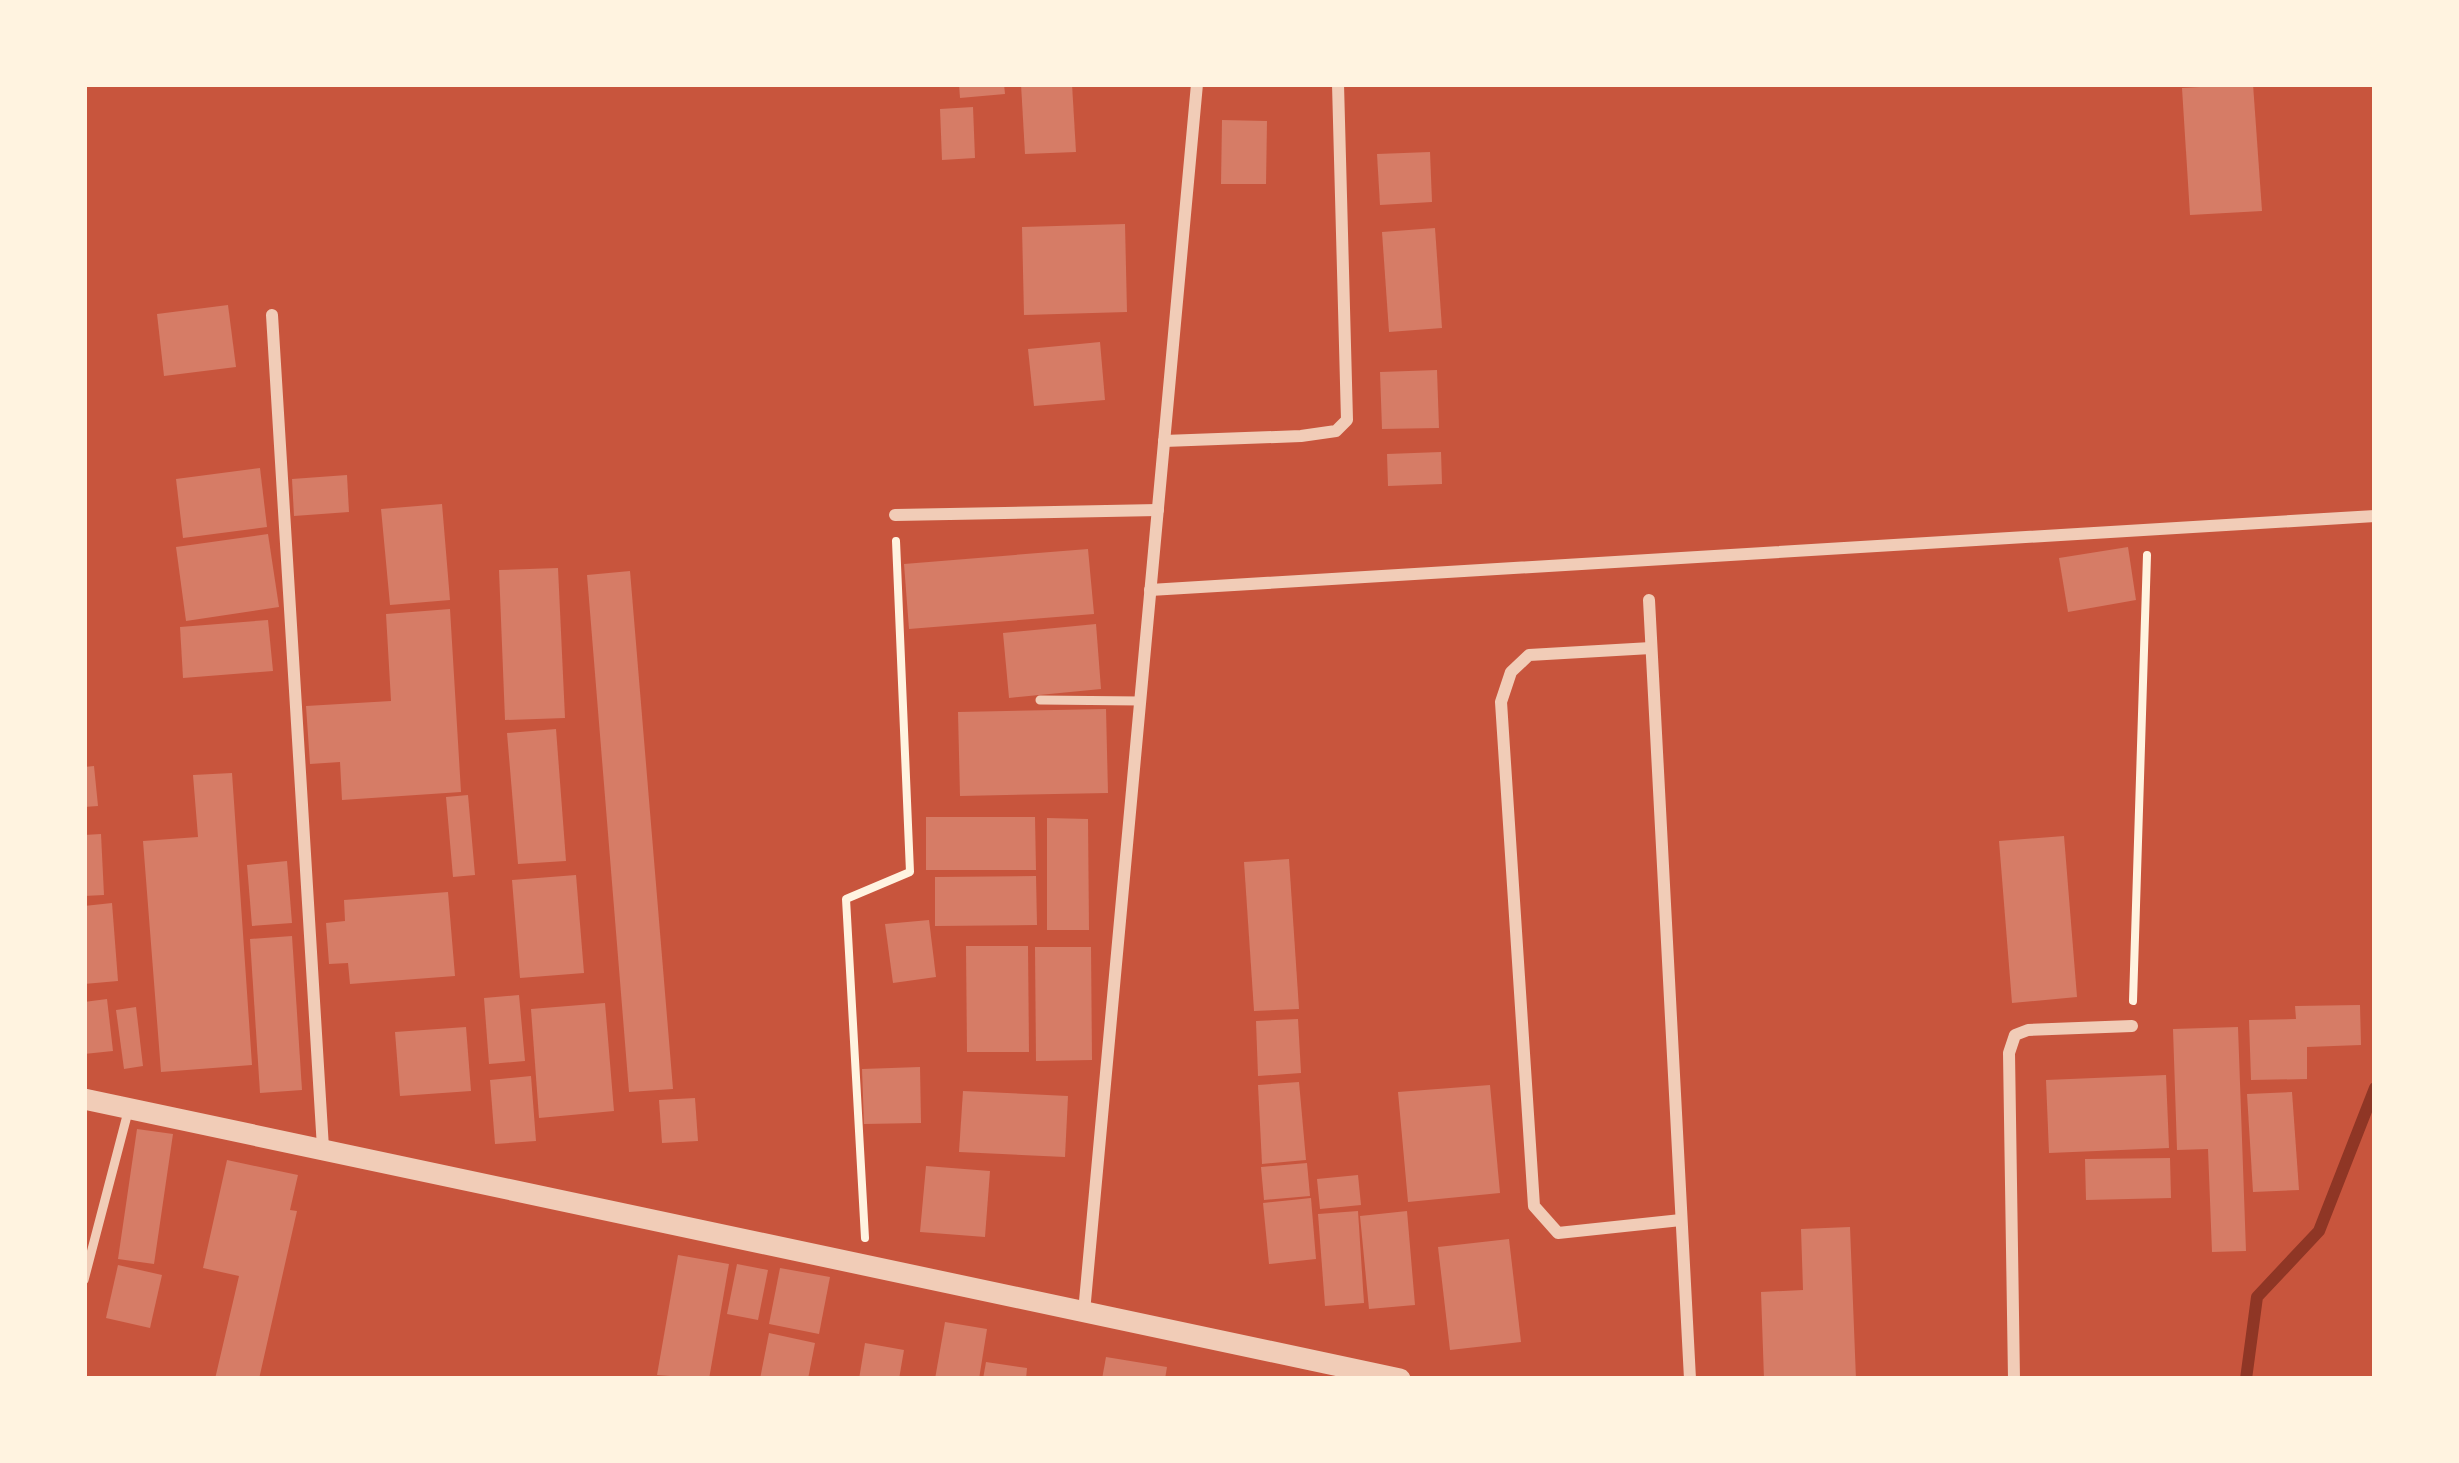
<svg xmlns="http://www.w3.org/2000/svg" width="2459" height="1463" font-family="Montserrat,sans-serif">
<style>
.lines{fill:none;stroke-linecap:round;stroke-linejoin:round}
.stream{stroke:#8f3625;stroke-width:12}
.building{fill:#d67c66}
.path{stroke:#fff3e0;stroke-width:8}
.service{stroke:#f1ccb7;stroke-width:9}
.minor{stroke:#f1ccb7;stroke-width:12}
.tertiary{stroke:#f1ccb7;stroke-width:21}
</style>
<rect width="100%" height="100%" fill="#c8553d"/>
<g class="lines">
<polyline class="stream" points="2246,1379 2257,1297 2319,1231 2375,1088"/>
</g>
<g class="building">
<polygon points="959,84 1004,84 1005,94 960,98"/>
<polygon points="1021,84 1072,84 1076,152 1025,154"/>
<polygon points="2253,84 2262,211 2190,215 2182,88"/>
<polygon points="973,107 975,158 942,160 940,109"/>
<polygon points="1222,120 1267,121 1266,184 1221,184"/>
<polygon points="1430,152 1432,202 1380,205 1377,154"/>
<polygon points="1125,224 1127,312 1024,315 1022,227"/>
<polygon points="1435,228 1442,328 1389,332 1382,232"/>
<polygon points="228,305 236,367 164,376 157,314"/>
<polygon points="1100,342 1105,400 1034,406 1028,349"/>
<polygon points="1437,370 1439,428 1382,429 1380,372"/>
<polygon points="1441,452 1442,484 1388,486 1387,454"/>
<polygon points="260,468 267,527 183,538 176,479"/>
<polygon points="347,475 349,512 294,516 292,479"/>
<polygon points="442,504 450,600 390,605 381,509"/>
<polygon points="268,534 279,607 186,621 176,547"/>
<polygon points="2128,547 2136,600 2068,612 2059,558"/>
<polygon points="1088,549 1094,614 909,629 904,564"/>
<polygon points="558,568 565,718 505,720 499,570"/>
<polygon points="630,571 673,1089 629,1092 587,575"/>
<polygon points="450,609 461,792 342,800 340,762 310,764 306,706 391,701 386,614"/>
<polygon points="268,620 273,671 183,678 180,627"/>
<polygon points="1096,624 1101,689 1009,698 1003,633"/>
<polygon points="1106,709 1108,793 960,796 958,712"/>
<polygon points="556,729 566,861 518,864 507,733"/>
<polygon points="94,766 98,806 84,807 84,767"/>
<polygon points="232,773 252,1065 161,1072 143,841 198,837 193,775"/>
<polygon points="468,795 475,875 453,877 446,797"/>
<polygon points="926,817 1035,817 1036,870 926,870"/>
<polygon points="1047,818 1088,819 1089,930 1047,930"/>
<polygon points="101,834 104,895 84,896 84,835"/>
<polygon points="2064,836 2077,997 2012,1003 1999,841"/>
<polygon points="1289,859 1299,1009 1254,1011 1244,862"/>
<polygon points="287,861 292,923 252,926 247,865"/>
<polygon points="576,875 584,973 520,978 512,880"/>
<polygon points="1036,876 1037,925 935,926 935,877"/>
<polygon points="448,892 455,976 350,984 348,963 329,964 326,923 345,921 344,900"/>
<polygon points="112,903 118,981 84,984 84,906"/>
<polygon points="929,920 936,977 893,983 885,924"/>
<polygon points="292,936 302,1090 260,1093 250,939"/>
<polygon points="966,946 1028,946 1029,1052 967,1052"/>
<polygon points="1035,947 1091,947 1092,1060 1036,1061"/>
<polygon points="519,995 525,1061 489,1064 484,998"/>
<polygon points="107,999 113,1051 84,1054 84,1002"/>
<polygon points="605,1003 614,1111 539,1118 531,1009"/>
<polygon points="2360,1005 2361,1045 2307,1047 2307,1079 2251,1080 2249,1020 2296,1019 2295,1006"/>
<polygon points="136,1007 143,1066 124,1069 116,1010"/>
<polygon points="1298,1019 1301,1073 1258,1076 1256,1021"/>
<polygon points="466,1027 471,1091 400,1096 395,1032"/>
<polygon points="2238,1027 2246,1251 2212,1252 2208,1149 2177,1150 2173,1029"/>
<polygon points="920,1067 921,1123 864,1124 862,1069"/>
<polygon points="2166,1075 2169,1148 2049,1153 2046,1080"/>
<polygon points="531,1076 536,1141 495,1144 490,1080"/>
<polygon points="1299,1082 1306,1160 1262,1164 1258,1085"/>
<polygon points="1490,1085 1500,1193 1408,1202 1398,1092"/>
<polygon points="963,1091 1068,1096 1065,1157 959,1152"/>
<polygon points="2292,1092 2299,1190 2253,1192 2247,1094"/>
<polygon points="695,1098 698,1141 662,1143 659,1100"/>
<polygon points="137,1129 173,1134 154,1264 118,1259"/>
<polygon points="2170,1158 2171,1198 2086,1200 2085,1159"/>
<polygon points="227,1160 298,1175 290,1210 297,1211 259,1379 215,1379 239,1276 203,1268"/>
<polygon points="1307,1163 1310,1196 1264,1200 1261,1167"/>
<polygon points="926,1166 990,1171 985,1237 920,1232"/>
<polygon points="1358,1175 1361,1205 1320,1209 1317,1179"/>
<polygon points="1311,1198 1316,1259 1269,1264 1263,1203"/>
<polygon points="1358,1211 1364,1303 1325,1306 1318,1214"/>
<polygon points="1407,1211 1415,1305 1369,1309 1360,1216"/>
<polygon points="1850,1227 1856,1379 1764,1379 1761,1292 1803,1290 1801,1229"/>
<polygon points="1509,1239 1521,1342 1450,1350 1438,1247"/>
<polygon points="678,1255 729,1264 709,1379 657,1375"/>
<polygon points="737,1264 768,1270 758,1320 727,1314"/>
<polygon points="118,1265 162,1275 150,1328 106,1318"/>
<polygon points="780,1268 830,1277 819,1334 769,1324"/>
<polygon points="945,1322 987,1329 979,1379 935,1379"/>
<polygon points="769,1333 815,1343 808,1379 760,1379"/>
<polygon points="865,1343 904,1350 899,1379 859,1379"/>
<polygon points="1106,1357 1167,1367 1165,1379 1102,1379"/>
<polygon points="986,1362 1027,1368 1026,1379 983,1379"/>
</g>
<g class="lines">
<g class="path">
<polyline points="2133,1001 2147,555"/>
<polyline points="865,1238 846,899 910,872 896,541"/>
</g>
<g class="service">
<polyline points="1040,700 1140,701"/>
<polyline points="84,1280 129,1108"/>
</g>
<g class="minor">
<polyline points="272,315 323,1148"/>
<polyline points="1164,441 1301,436 1336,431 1347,420 1338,84"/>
<polyline points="895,515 1158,510"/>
<polyline points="1150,590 2375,516"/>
<polyline points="1649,600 1690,1379"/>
<polyline points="1651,648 1529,655 1511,672 1501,702 1534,1206 1558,1233 1681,1220"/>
<polyline points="1084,1312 1197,84"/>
<polyline points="2014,1379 2009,1053 2015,1035 2028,1030 2132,1026"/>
</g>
<polyline class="tertiary" points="84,1099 1400,1379"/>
</g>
<rect width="2459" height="1463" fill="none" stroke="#fff3e0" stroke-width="174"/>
</svg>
